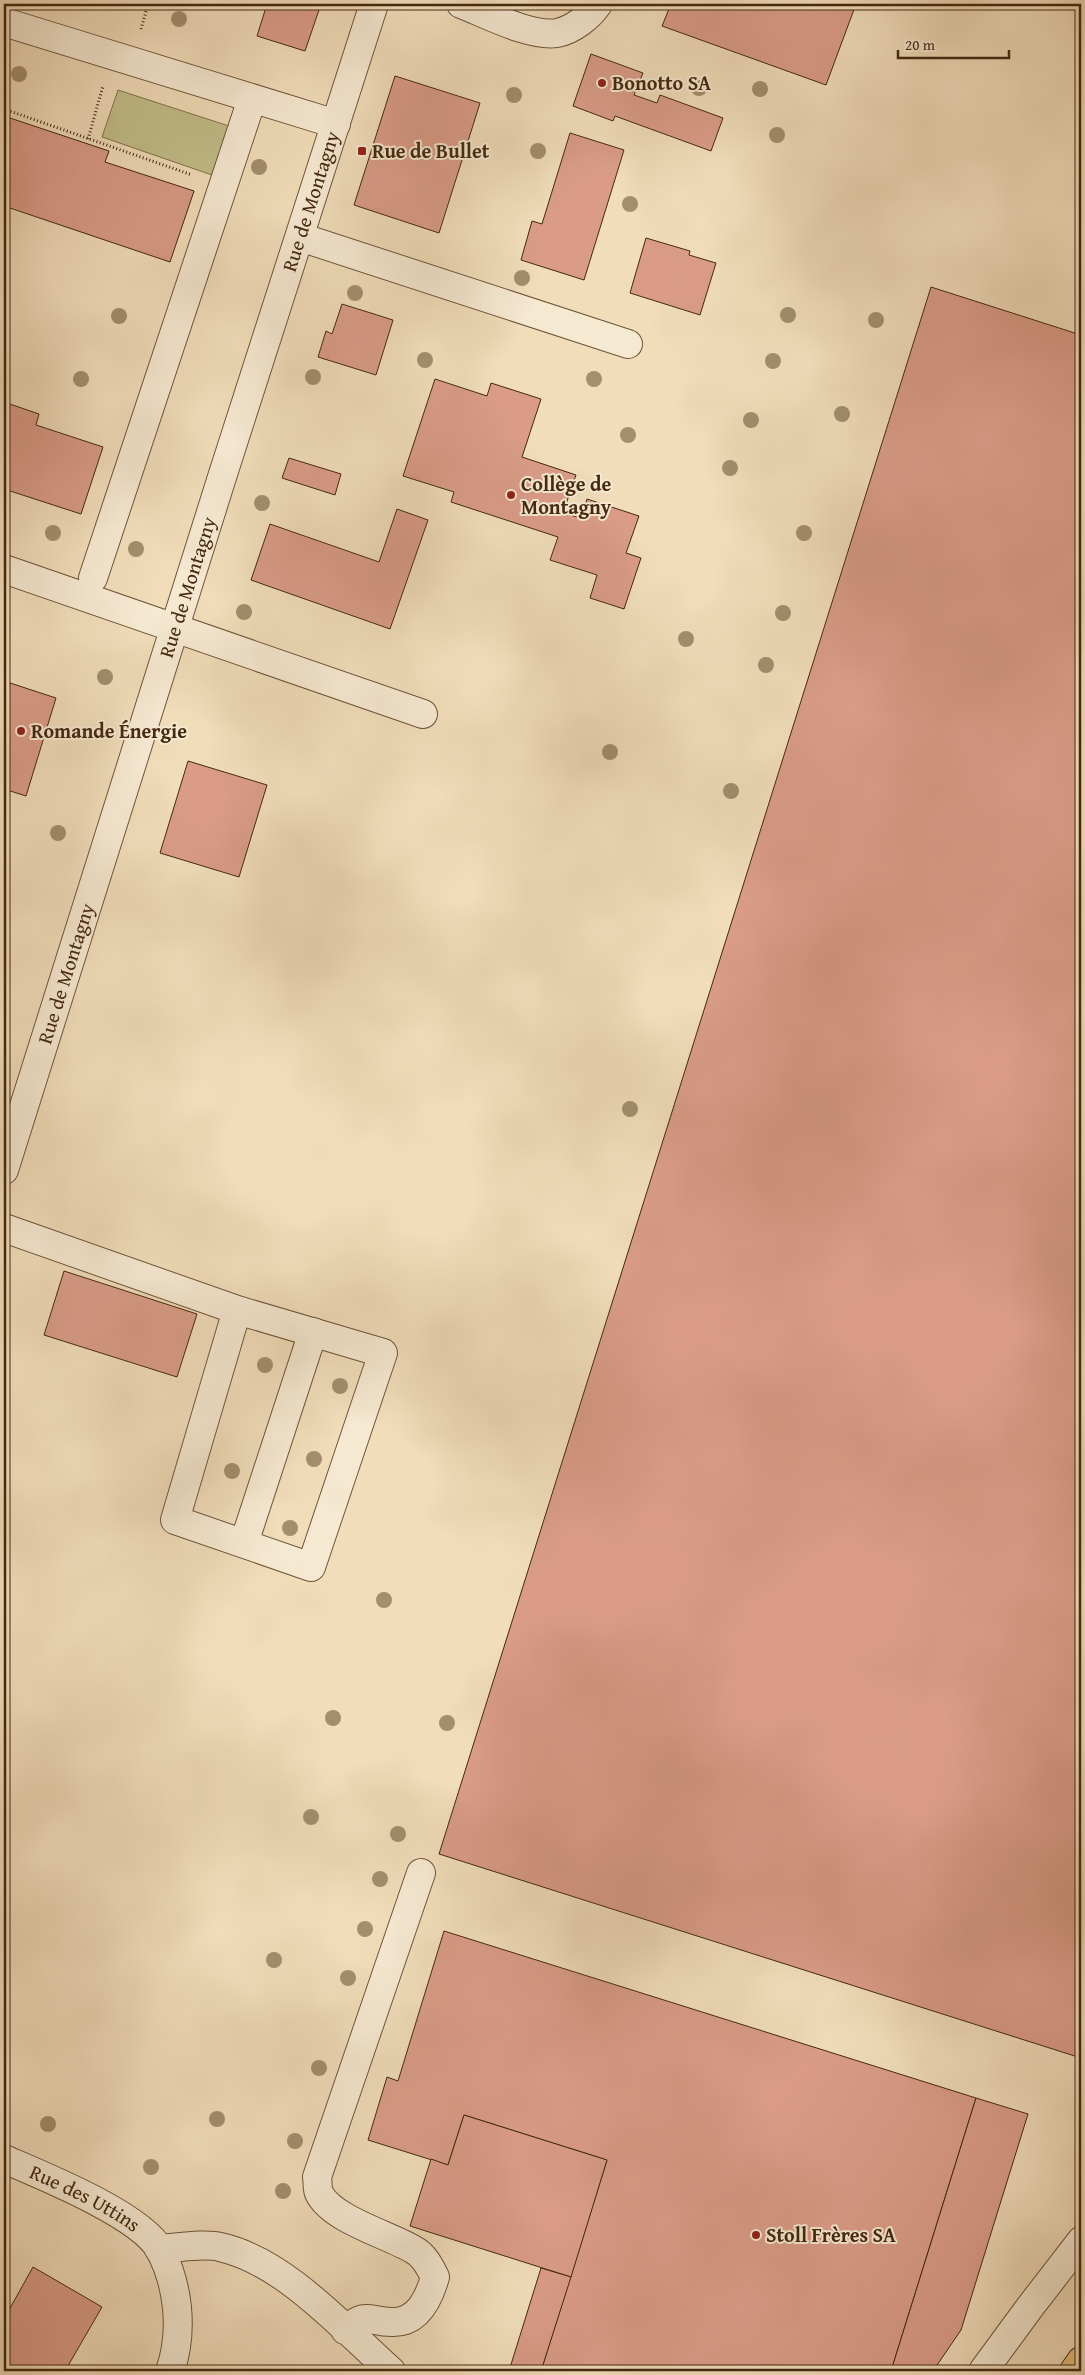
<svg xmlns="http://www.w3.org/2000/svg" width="1085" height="2375" font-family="'Gentium Book Plus',serif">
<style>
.green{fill:#c2be8a;stroke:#83734d}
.building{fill:#da9c88;stroke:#442810}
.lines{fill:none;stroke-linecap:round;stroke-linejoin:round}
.minor-casing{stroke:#6f553a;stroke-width:30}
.highway-casing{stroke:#442810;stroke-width:30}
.path{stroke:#442810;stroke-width:3;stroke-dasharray:1 2.5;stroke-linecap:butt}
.minor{stroke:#f6e9d2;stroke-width:28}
.highway{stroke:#e8be7d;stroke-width:28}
.tree{fill:#a38e6d}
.poi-dot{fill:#8f2418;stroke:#f6e9d2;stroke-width:2}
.labels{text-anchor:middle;stroke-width:4;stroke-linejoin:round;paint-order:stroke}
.poi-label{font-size:20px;font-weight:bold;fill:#442810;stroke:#f6e9d2;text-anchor:start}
.street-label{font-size:20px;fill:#442810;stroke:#f6e9d2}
</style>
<rect width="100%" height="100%" fill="#f1ddba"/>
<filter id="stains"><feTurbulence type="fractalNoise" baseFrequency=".004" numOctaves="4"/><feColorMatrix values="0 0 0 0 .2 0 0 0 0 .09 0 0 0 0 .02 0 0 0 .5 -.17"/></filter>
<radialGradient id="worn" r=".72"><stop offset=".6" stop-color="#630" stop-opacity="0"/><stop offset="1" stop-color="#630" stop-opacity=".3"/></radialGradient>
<polygon class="green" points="118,90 229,126 212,175 102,137"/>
<g class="building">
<polygon points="267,4 321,4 305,51 257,36"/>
<polygon points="671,4 856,4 826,85 662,26"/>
<polygon points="591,54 643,73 634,95 657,103 660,95 723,118 711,151 615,116 613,121 573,106"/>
<polygon points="395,76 480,103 439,233 354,205"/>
<polygon points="7,117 109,151 105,162 194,191 170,262 4,206 4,128"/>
<polygon points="570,133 624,150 584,280 521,260 532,221 542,224"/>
<polygon points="646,238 690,251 689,255 716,263 700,315 630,293"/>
<polygon points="931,287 1081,335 1081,2058 439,1854"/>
<polygon points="342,304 393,320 376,375 318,357 326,331 332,334"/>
<polygon points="435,379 487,396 491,383 541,399 522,457 576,475 563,513 581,518 587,499 639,516 626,553 641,558 624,609 590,598 597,575 550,560 558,537 451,502 454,492 403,476"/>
<polygon points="4,402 39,414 36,425 103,447 81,514 4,489"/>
<polygon points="289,458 341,474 335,495 282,478"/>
<polygon points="397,509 428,520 390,629 251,580 270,524 379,562"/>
<polygon points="4,681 56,698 26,796 4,789"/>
<polygon points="188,761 267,785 239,877 160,853"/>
<polygon points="64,1271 197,1314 177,1377 44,1335"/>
<polygon points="444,1931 976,2098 891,2371 541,2371 607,2160 464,2115 448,2165 368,2140 387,2077 398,2081"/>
<polygon points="976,2098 1028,2114 961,2330 933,2371 891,2371"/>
<polygon points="464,2115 607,2160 571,2277 410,2226 431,2159 448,2165"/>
<polygon points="33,2267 102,2307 65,2371 4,2371 4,2319"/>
<polygon points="541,2268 571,2277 541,2371 509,2371"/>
</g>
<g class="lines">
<defs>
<g id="minor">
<path d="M461,4C487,14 530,37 557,33C573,30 590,16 598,4"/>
<polyline points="4,22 336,124"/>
<polyline points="300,237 628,344"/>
<polyline points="4,569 423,714"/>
<polyline points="93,578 252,99"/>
<path id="s1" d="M4,1170L223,474L374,4"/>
<polyline points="4,1228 237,1310 383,1353 311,1567 175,1520 237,1310"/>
<polyline points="244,1543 313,1332"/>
<path id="s2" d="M4,2159C41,2175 141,2215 160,2250C169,2267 175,2288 177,2308C179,2329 177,2351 170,2371"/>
<path d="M159,2249C177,2248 204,2243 220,2247C284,2261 343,2328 391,2371"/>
<path d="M345,2330C368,2311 368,2322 392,2322C418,2323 429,2298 435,2277C430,2267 424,2255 414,2250C390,2235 332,2220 319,2193C317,2189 318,2182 317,2177L421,1873"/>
<polyline points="983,2371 1030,2307 1081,2241"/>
</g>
<polyline id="highway" points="1074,2371 1081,2361"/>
</defs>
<use href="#minor" class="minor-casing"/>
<use href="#highway" class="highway-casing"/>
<g class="path">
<polyline points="141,29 148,4"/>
<polyline points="4,109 192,175"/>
<polyline points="88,139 103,86"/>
</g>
<use href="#minor" class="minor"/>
<use href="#highway" class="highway"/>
</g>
<g class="tree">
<circle cx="179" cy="19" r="8"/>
<circle cx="19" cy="74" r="8"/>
<circle cx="699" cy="88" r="8"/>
<circle cx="760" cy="89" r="8"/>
<circle cx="514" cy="95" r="8"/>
<circle cx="777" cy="135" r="8"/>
<circle cx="538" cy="151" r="8"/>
<circle cx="259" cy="167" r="8"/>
<circle cx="630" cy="204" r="8"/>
<circle cx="522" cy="278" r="8"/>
<circle cx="355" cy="293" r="8"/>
<circle cx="788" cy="315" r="8"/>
<circle cx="119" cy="316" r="8"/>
<circle cx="876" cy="320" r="8"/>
<circle cx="425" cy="360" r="8"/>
<circle cx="773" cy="361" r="8"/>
<circle cx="313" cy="377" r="8"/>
<circle cx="81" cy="379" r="8"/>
<circle cx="594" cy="379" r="8"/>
<circle cx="842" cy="414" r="8"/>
<circle cx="751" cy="420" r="8"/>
<circle cx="628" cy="435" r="8"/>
<circle cx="730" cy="468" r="8"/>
<circle cx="262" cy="503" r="8"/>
<circle cx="53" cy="533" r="8"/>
<circle cx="804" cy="533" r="8"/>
<circle cx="136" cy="549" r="8"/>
<circle cx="244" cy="612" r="8"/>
<circle cx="783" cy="613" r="8"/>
<circle cx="686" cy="639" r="8"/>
<circle cx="766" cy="665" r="8"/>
<circle cx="105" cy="677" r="8"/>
<circle cx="610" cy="752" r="8"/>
<circle cx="731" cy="791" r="8"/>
<circle cx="58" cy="833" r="8"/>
<circle cx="630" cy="1109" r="8"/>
<circle cx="265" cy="1365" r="8"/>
<circle cx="340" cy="1386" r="8"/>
<circle cx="314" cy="1459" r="8"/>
<circle cx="232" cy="1471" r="8"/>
<circle cx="290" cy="1528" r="8"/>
<circle cx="384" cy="1600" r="8"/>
<circle cx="333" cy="1718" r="8"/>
<circle cx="447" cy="1723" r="8"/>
<circle cx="311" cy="1817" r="8"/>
<circle cx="398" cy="1834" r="8"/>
<circle cx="380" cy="1879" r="8"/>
<circle cx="365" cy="1929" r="8"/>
<circle cx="274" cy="1960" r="8"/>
<circle cx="348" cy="1978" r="8"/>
<circle cx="319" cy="2068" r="8"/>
<circle cx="217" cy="2119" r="8"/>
<circle cx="48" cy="2124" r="8"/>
<circle cx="295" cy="2141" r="8"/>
<circle cx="151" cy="2167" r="8"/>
<circle cx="283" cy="2191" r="8"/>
</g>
<g class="poi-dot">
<circle cx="602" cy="83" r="5"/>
<rect x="357" y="146" width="10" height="10" rx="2.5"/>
<circle cx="511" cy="495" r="5"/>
<circle cx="21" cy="731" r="5"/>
<circle cx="756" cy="2235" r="5"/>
</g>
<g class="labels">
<g class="poi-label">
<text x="612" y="90">Bonotto SA</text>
<text x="372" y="158">Rue de Bullet</text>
<text x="521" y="491">Collège de<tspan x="521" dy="23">Montagny</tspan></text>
<text x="31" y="738">Romande Énergie</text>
<text x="766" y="2242">Stoll Frères SA</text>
</g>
<g class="street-label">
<text dy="7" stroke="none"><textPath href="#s1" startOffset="1016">Rue de Montagny</textPath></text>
<text dy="7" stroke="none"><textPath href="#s1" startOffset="611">Rue de Montagny</textPath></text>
<text dy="7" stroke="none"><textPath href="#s1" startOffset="206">Rue de Montagny</textPath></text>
<text dy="7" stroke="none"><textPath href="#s2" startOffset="90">Rue des Uttins</textPath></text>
</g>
</g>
<rect width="1085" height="2375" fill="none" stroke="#f1ddba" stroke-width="20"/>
<rect x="5" y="5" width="1075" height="2365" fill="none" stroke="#442810" stroke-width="2.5"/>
<rect x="10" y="10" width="1065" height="2355" fill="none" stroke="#442810"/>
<path d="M898 50v8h111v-8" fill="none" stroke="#442810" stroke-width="2.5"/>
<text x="905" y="50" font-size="15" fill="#442810" stroke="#f6e9d2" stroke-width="4" paint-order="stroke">20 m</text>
<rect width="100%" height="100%" filter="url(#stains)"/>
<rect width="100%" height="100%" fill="url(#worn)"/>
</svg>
